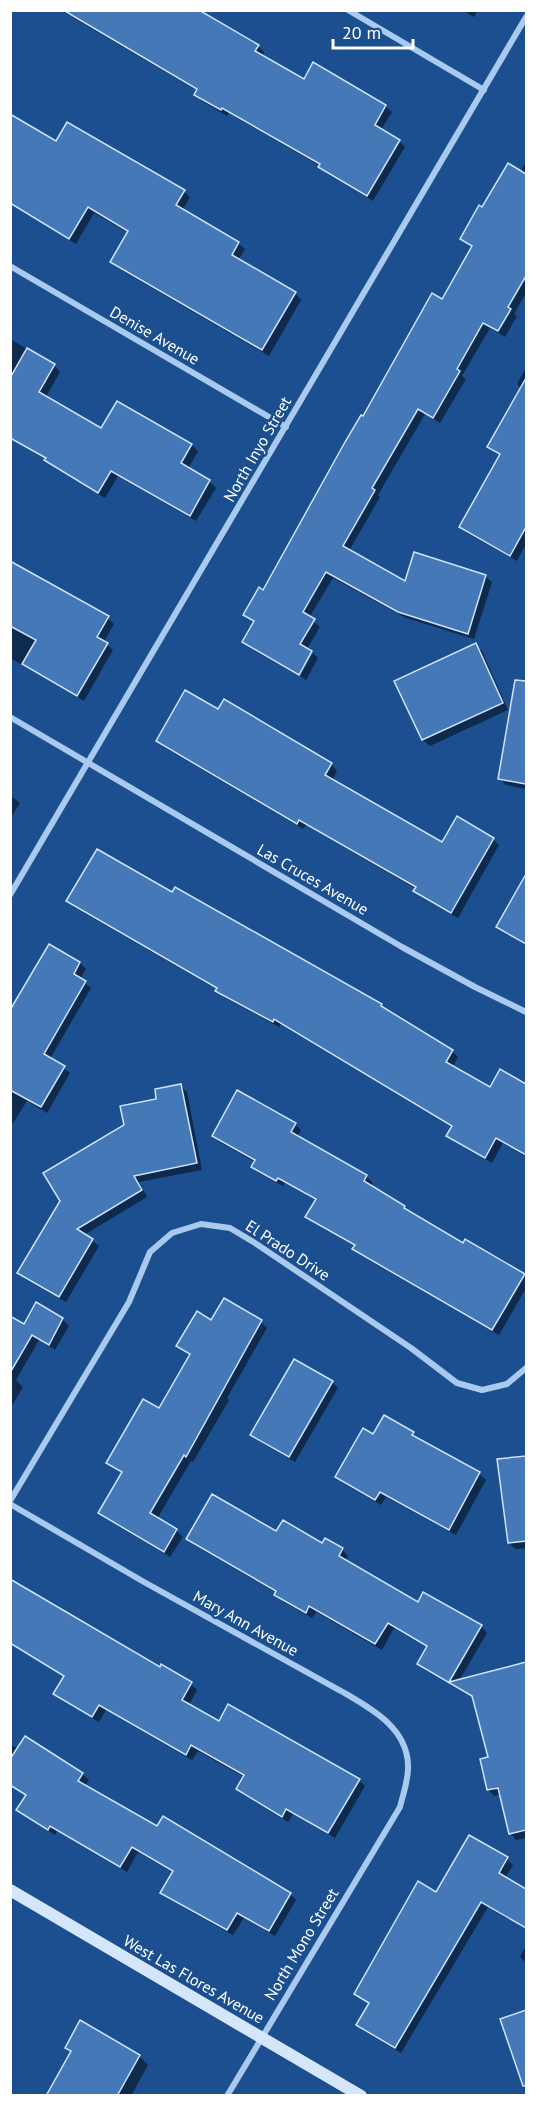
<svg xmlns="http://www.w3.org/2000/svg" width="537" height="2106" font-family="'PT Sans',sans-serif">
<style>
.shadow{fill:#0007}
.building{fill:#4478b7;stroke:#cfe3fa;stroke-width:1.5}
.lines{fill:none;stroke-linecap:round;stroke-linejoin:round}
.street{stroke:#a9c9ee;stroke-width:6}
.secondary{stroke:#d6e6fa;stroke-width:12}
.labels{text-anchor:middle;stroke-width:5;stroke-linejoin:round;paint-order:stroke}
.street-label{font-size:16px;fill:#fff;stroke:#1b4f8f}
</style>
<rect width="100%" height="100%" fill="#1b4f8f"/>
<g class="shadow">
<polygon points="60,10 195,10 258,46 264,52 262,57 304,81 385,106 392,112 381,130 399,141 405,147 373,201 326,173 320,166 229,113 227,116 202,101 196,95 198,91"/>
<polygon points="462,10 478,10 474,17"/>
<polygon points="10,116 57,143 184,191 190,197 182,211 238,243 245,249 238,261 295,293 301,300 269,356 118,268 112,261 129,233 94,213 76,244 10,204"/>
<polygon points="526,162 526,293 514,314 517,316 505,337 490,328 462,376 466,379 440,423 425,414 378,495 380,497 349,551 406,583 485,576 492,582 474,639 406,618 333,578 309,618 320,627 307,649 310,652 297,675 250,648 244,642 255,623 245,615 263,592 364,418 442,301 473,248 461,239 483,209 520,172"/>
<polygon points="10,339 54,365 60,372 46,397 101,430 192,445 198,451 188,469 209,481 216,488 196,521 118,476 105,498 52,466 46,459 10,439"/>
<polygon points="526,368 526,544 517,561 467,533 461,527 501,456 489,446 522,389 517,384"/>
<polygon points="10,563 108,618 114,624 104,642 113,650 84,701 10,658"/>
<polygon points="476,645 482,651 508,710 430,746 423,740 396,682"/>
<polygon points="313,653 318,658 306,680 300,676"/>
<polygon points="512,705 526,707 526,789 506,785 500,779"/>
<polygon points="219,711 331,764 337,771 332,780 442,844 493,839 499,845 458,918 421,897 415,891 416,889 306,825 303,829 164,747 158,741"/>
<polygon points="10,795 20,803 10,819"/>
<polygon points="526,877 526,945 505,933 498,926"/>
<polygon points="172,894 381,1006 388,1012 452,1051 458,1057 452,1068 490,1090 501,1071 526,1086 526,1157 503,1143 492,1163 455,1142 448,1135 453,1128 281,1024 279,1027 224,997 218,990 74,907 68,901"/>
<polygon points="49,946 80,963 86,969 80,979 91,988 50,1059 70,1073 47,1113 27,1101 10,1128 10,1013"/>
<polygon points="181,1086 187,1092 202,1170 139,1182 147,1197 84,1235 99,1246 66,1302 25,1279 19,1273 126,1126 158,1100"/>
<polygon points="295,1124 301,1130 297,1138 366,1176 373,1183 370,1187 463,1245 526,1277 526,1288 499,1335 360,1255 354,1249 355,1246 314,1223 307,1217 316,1200 285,1183 283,1186 259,1173 253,1167 255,1162 220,1142 213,1136"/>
<polygon points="36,1304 63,1320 69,1326 55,1350 39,1340 16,1380 23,1387 10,1409 10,1318 24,1326"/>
<polygon points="212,1322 261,1322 267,1328 227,1398 229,1400 193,1462 191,1461 157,1519 176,1530 183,1537 170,1557 106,1519 100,1513 123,1474 108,1462 160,1410 191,1356 178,1346"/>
<polygon points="332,1382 338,1388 295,1462 259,1441 252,1435"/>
<polygon points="385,1417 413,1434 419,1441 479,1474 486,1480 456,1535 386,1497 381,1505 343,1483 337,1477 374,1436"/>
<polygon points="526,1457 526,1548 515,1549 509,1543 499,1460"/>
<polygon points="277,1533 342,1549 348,1556 345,1561 418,1604 481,1626 487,1633 459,1681 526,1664 526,1838 516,1840 510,1833 501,1794 494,1796 488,1789 490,1759 474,1698 425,1670 419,1664 428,1647 394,1628 382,1650 316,1612 312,1618 282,1601 276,1594 277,1593 194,1545 188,1539"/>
<polygon points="10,1581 160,1669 162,1666 191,1684 197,1690 189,1705 219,1723 359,1780 365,1786 335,1838 293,1814 288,1822 244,1795 238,1789 244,1777 198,1751 192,1760 106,1710 99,1722 61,1700 55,1694 65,1677 10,1644"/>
<polygon points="10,1745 82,1774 89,1780 85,1786 157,1828 290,1894 296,1900 275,1936 244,1918 233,1935 169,1899 162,1893 174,1873 138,1852 127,1872 57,1831 55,1835 25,1816 18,1810 27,1796 10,1786"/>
<polygon points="507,1859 513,1865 505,1878 522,1890 506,1918 488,1907 401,2053 364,2031 358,2025 370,2004 356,1994 437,1894"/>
<polygon points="526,1946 526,1963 520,1957"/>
<polygon points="526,2011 526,2093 502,2020"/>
<polygon points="66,2047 139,2056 148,2065 131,2096 47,2096 72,2053"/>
</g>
<g class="building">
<polygon points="63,10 199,10 259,45 255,51 304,79 313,62 386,105 375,125 400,140 367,196 318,167 320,164 222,108 221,110 194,95 197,89"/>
<polygon points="10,114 56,141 67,122 185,190 176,205 239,242 232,255 296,292 262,350 110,262 128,231 88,207 69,239 10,203"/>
<polygon points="508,163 526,174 526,276 508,307 511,309 498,331 483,323 457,369 460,371 433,418 418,409 372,488 375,490 343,546 405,581 414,552 486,575 468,634 398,612 326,572 303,612 315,619 300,644 312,651 299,675 242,642 254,621 243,615 259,587 263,590 345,442 361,415 363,416 432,293 442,299 472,246 460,239 479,205 482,207"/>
<polygon points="27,348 55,364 39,392 101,428 117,401 192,444 181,463 210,480 190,516 111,471 98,493 44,460 46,458 10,438 10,378"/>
<polygon points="526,378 526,527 510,556 459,527 500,454 487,447"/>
<polygon points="10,561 109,616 97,637 108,643 77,696 22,664 36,640 10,626"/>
<polygon points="476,643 503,703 422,740 394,681"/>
<polygon points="515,680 526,681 526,784 498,779"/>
<polygon points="185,690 218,709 224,699 332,763 325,775 442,842 457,816 494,838 451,913 413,891 416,887 299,820 297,824 156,741"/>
<polygon points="97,849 172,892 175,887 382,1004 381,1006 453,1050 446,1062 490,1087 500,1069 526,1084 526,1155 496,1138 485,1158 446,1136 452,1126 274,1019 273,1022 215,991 217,988 66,901"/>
<polygon points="526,874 526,944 496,927"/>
<polygon points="49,944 80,962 74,974 86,981 44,1054 65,1066 41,1107 10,1090 10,1010"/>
<polygon points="181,1084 197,1163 134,1176 142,1190 77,1229 93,1239 59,1297 17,1273 60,1201 43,1173 124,1125 120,1106 156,1099 155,1089"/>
<polygon points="237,1090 296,1123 291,1132 367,1175 364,1181 405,1206 404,1208 463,1243 465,1239 525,1274 492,1330 352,1249 355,1245 305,1217 316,1199 278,1178 276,1181 251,1167 255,1160 212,1136"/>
<polygon points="224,1298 262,1320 186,1457 184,1455 150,1513 177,1529 164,1552 98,1513 122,1472 106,1463 143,1399 159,1408 190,1354 176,1346 197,1311 211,1320"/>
<polygon points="36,1302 63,1318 49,1345 32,1335 10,1373 10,1316 24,1324"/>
<polygon points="294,1359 333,1381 289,1457 250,1435"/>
<polygon points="384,1415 414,1432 412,1435 480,1472 449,1530 380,1492 375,1500 335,1477 363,1428 373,1434"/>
<polygon points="526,1456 526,1541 508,1543 497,1459"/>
<polygon points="212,1494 276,1531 283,1520 322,1543 325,1538 343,1548 339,1556 418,1602 423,1592 482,1625 449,1682 526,1662 526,1830 509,1834 498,1788 487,1790 480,1759 488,1757 472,1696 417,1664 427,1646 388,1623 375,1644 309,1606 306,1613 274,1595 276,1591 186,1539"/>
<polygon points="10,1579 160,1667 161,1664 192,1682 182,1700 219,1721 228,1704 360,1779 328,1833 286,1809 282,1817 236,1789 244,1775 191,1745 186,1755 99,1705 92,1717 53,1694 64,1676 10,1643"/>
<polygon points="25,1736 83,1773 78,1781 157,1826 163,1816 291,1893 269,1931 237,1913 227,1930 160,1893 173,1871 132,1847 120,1867 50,1826 48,1830 16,1810 26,1795 10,1785 10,1759"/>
<polygon points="469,1835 508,1857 499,1873 526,1889 526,1928 481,1902 395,2048 356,2025 369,2003 354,1994 418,1881 436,1892"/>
<polygon points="526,2010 526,2086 523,2086 500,2019"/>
<polygon points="80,2020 140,2055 117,2096 46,2096 71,2051 65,2048"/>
</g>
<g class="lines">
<g class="street">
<polyline points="348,10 484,90"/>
<polyline points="10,266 286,427"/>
<polyline points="10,717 402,947 475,987 526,1012"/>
<polyline points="10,895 526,17"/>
<polyline points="10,1501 129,1302 150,1252 172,1233 201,1224 230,1228 255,1243 411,1348 457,1383 482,1390 507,1384 526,1368"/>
<path d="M10,1504L144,1582L341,1691C370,1708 407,1727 408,1765C409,1779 403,1794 400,1807L227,2096"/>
</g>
<polyline class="secondary" points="10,1890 361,2096"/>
</g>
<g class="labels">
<g class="street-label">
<text transform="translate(155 335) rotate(30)" y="6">Denise Avenue</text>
<text transform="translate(257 449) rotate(-60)" y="6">North Inyo Street</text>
<text transform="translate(313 879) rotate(30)" y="6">Las Cruces Avenue</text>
<text transform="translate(288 1250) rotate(33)" y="6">El Prado Drive</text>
<text transform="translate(246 1623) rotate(29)" y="6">Mary Ann Avenue</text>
<text transform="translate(301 1944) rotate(-59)" y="6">North Mono Street</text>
<text transform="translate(194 1979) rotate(30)" y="6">West Las Flores Avenue</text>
</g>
</g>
<rect width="537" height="2106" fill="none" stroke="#ffffff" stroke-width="24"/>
<path d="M333 39v9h80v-9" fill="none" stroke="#ffffff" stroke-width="3"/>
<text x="342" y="39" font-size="18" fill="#ffffff" stroke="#1b4f8f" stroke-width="4.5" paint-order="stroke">20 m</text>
</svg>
